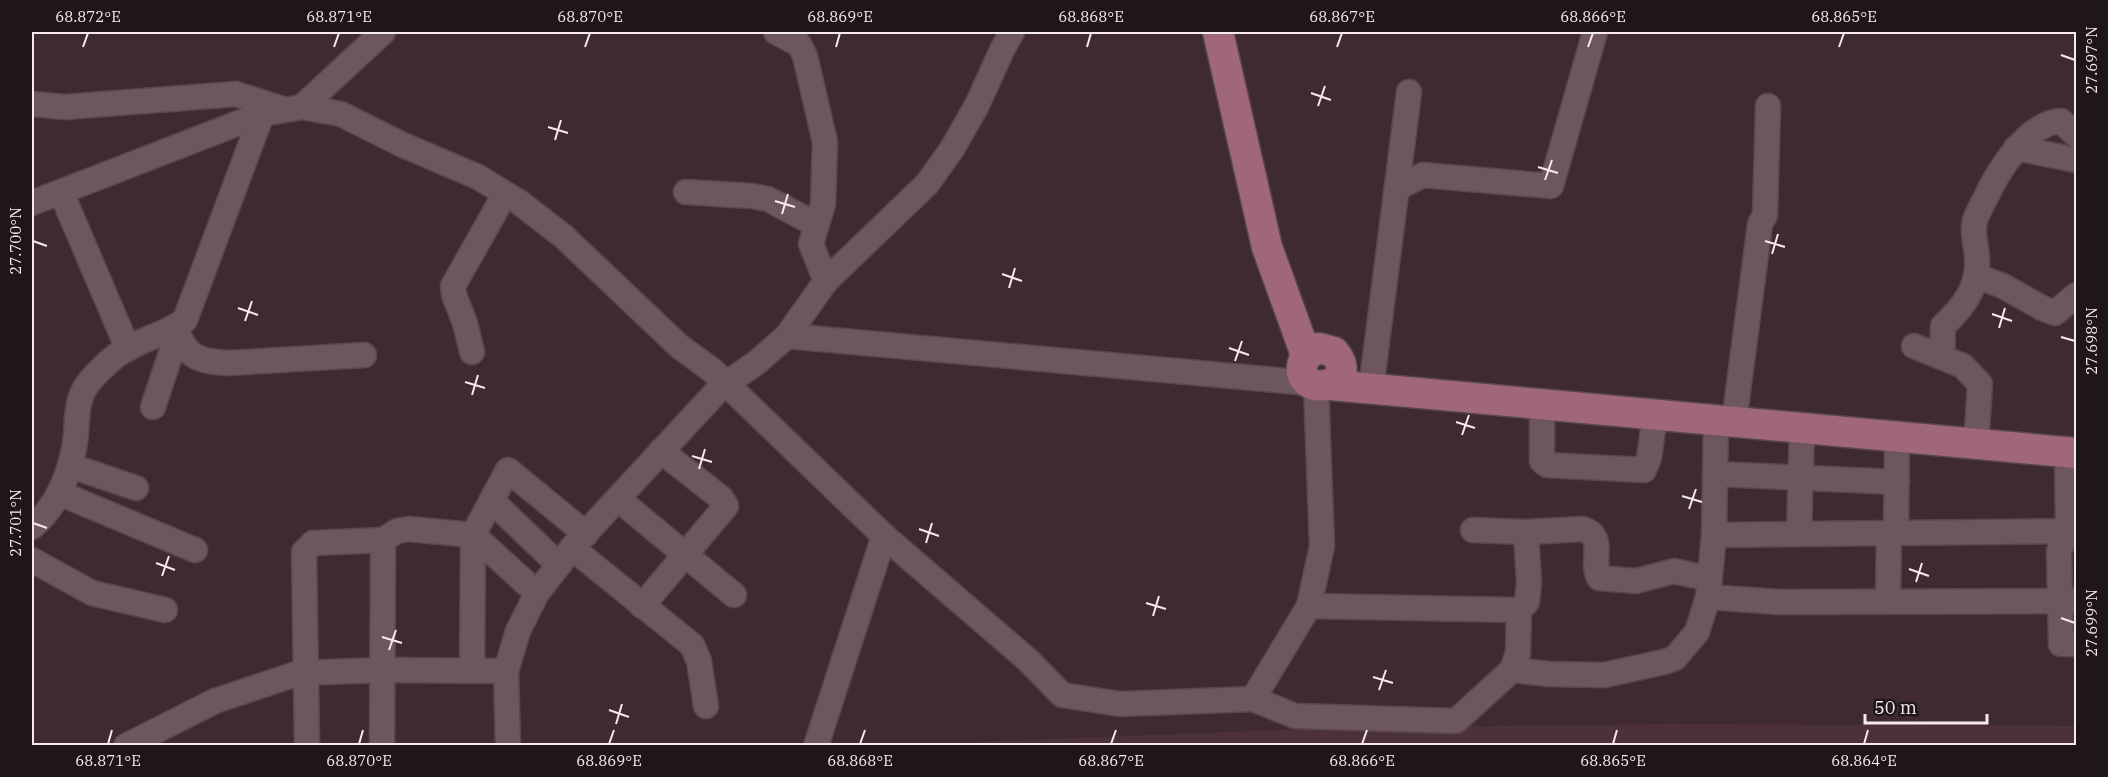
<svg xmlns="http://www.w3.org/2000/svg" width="2108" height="777" font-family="'IBM Plex Serif',serif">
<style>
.built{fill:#4c3138}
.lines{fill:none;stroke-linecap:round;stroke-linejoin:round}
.minor-casing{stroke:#57464a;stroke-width:27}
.major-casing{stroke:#57464a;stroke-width:33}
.minor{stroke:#6d575c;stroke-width:24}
.major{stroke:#9f6777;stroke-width:30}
.ticks{fill:none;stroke:#f7eaed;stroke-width:2}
.neatline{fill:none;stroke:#f7eaed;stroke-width:2}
.ticks-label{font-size:15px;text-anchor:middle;fill:#f7eaed}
</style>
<rect width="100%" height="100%" fill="#3e2a2f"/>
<polygon class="built" points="1668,724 2076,726 2076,746 871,746 1326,728"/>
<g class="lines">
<defs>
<g id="minor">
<polyline points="776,32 799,44 805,56 825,142 823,204 811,244 826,281"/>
<polyline points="32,104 65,107 236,94 283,109"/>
<polyline points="302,107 341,114 403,145 478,177 519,202 563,236 679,346 713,371 884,536 1029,661 1062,695 1120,704 1253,699 1309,606 1322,546 1316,386"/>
<polyline points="2016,148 2076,160"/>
<polyline points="1397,188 1423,175 1551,186 1595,32"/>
<polyline points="61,192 128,349"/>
<polyline points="686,192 752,196 768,199 817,225"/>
<polyline points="32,203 262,114 302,107 383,32"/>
<polyline points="1976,276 2003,286 2042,308 2055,313 2076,295"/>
<path d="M176,327C185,358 200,362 230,363L364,355"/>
<polyline points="787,336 1309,383"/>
<polyline points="1914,346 1963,366 1980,384 1976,444"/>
<polyline points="472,352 465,323 454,295 453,286 505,194"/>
<path d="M1942,357L1943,326C1962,308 1979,288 1977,259C1977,249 1973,237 1974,227C1974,218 1980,209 1984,201C1997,173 2026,123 2061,121L2076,135"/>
<polyline points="1371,389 1409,92"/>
<polyline points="1542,405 1542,461 1547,465 1644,470 1649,458 1655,415"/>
<polyline points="153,407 171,353 180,342"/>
<polyline points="1734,422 1760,224 1765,215 1768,106"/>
<polyline points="2067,452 2068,531 2059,551 2061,644 2076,644"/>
<polyline points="71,466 136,488"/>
<polyline points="1715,474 1897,482"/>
<polyline points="59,493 195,550"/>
<polyline points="618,499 734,595"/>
<polyline points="492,501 559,565"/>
<path d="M32,527C59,505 73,467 76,434C77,418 77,398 87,385C93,376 111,359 120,353C140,339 166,335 185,320L262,114"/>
<path d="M1473,530L1526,532L1583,529C1607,537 1590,560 1599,578L1636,581L1674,571L1710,579"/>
<polyline points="1896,533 1897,437"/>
<polyline points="1799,534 1802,429"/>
<polyline points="1714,535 2068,531"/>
<polyline points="572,548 692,645 699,661 706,706"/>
<polyline points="32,560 92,593 165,610"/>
<polyline points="1708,597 1779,602 2076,601"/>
<polyline points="1888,601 1889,533"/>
<polyline points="642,606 726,506 721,498 661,451"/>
<polyline points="1309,606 1519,610"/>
<polyline points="472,670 473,535 508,470 586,534"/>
<polyline points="1512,670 1549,674 1604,675 1664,662 1675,658 1697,632 1708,597 1714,535 1716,421"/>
<polyline points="1253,699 1295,716 1456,721 1512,670 1518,653 1519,610 1527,602 1529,583 1526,532"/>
<polyline points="126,746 215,701 299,673 382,670 506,671"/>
<polyline points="307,746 304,552 313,543 383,540 397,531 409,529 473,535 537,593"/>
<polyline points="382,746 383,540"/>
<polyline points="508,746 506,671 518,631 537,593 572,548 719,389 756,363 787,336 826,281 927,184 952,149 977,105 1003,48 1012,32"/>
<polyline points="816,746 884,536"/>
</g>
<g id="major">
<path d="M1218,32L1267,247L1306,355C1283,401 1366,391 1334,352L1319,348L1306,355"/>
<polyline points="1331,385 2076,453"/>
</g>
</defs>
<use href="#minor" class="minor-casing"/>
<use href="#major" class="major-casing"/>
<use href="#minor" class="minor"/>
<use href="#major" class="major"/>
</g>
<path class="ticks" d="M83,47L88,33M334,47L339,33M585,47L590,33M836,47L840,33M1087,47L1091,33M1337,47L1342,33M1588,47L1593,33M1839,47L1844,33M2061,55L2075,60M1311,93L1331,100M1318,106L1325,86M548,127L568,133M555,140L561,120M1538,167L1558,173M1545,180L1552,160M775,201L795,207M782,214L788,194M33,241L47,246M1765,241L1785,247M1772,254L1778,234M1002,274L1022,281M1009,288L1015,268M238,308L258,315M1992,314L2012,321M245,321L252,301M1999,328L2005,308M2061,337L2075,341M1229,348L1249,355M1235,361L1242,341M465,382L485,388M472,395L478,375M1456,422L1475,428M1462,435L1469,415M692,456L712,462M699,469L705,449M1682,496L1702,502M1689,509L1696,489M33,523L47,528M919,529L939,536M926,543L932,523M156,563L175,570M1909,569L1929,576M162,576L169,556M1916,582L1922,563M1146,603L1166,609M1153,616L1159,596M2061,618L2075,623M382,637L402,643M389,650L396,630M1373,677L1393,683M1379,690L1386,670M609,710L629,717M616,724L622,704M108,744L112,730M359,744L363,730M609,744L614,730M860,744L865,730M1111,744L1116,730M1362,744L1367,730M1613,744L1617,730M1864,744L1868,730"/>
<rect width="2108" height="777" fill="none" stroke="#1f1618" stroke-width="66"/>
<path d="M1865 714v9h122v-9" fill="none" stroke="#f7eaed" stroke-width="3"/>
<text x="1874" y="714" font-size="18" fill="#f7eaed" stroke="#1f1618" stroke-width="4.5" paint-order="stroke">50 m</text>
<rect x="33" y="33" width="2042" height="711" class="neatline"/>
<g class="ticks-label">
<text x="88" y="22">68.872°E</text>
<text x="339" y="22">68.871°E</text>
<text x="590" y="22">68.870°E</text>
<text x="840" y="22">68.869°E</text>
<text x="1091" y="22">68.868°E</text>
<text x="1342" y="22">68.867°E</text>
<text x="1593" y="22">68.866°E</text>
<text x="1844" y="22">68.865°E</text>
<text transform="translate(2092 60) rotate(-90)" y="5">27.697°N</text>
<text transform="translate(16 241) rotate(-90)" y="5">27.700°N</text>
<text transform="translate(2092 341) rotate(-90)" y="5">27.698°N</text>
<text transform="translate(16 523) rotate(-90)" y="5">27.701°N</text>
<text transform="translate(2092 623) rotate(-90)" y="5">27.699°N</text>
<text x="108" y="766">68.871°E</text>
<text x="359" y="766">68.870°E</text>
<text x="609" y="766">68.869°E</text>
<text x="860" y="766">68.868°E</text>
<text x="1111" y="766">68.867°E</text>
<text x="1362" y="766">68.866°E</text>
<text x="1613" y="766">68.865°E</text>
<text x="1864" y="766">68.864°E</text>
</g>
</svg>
